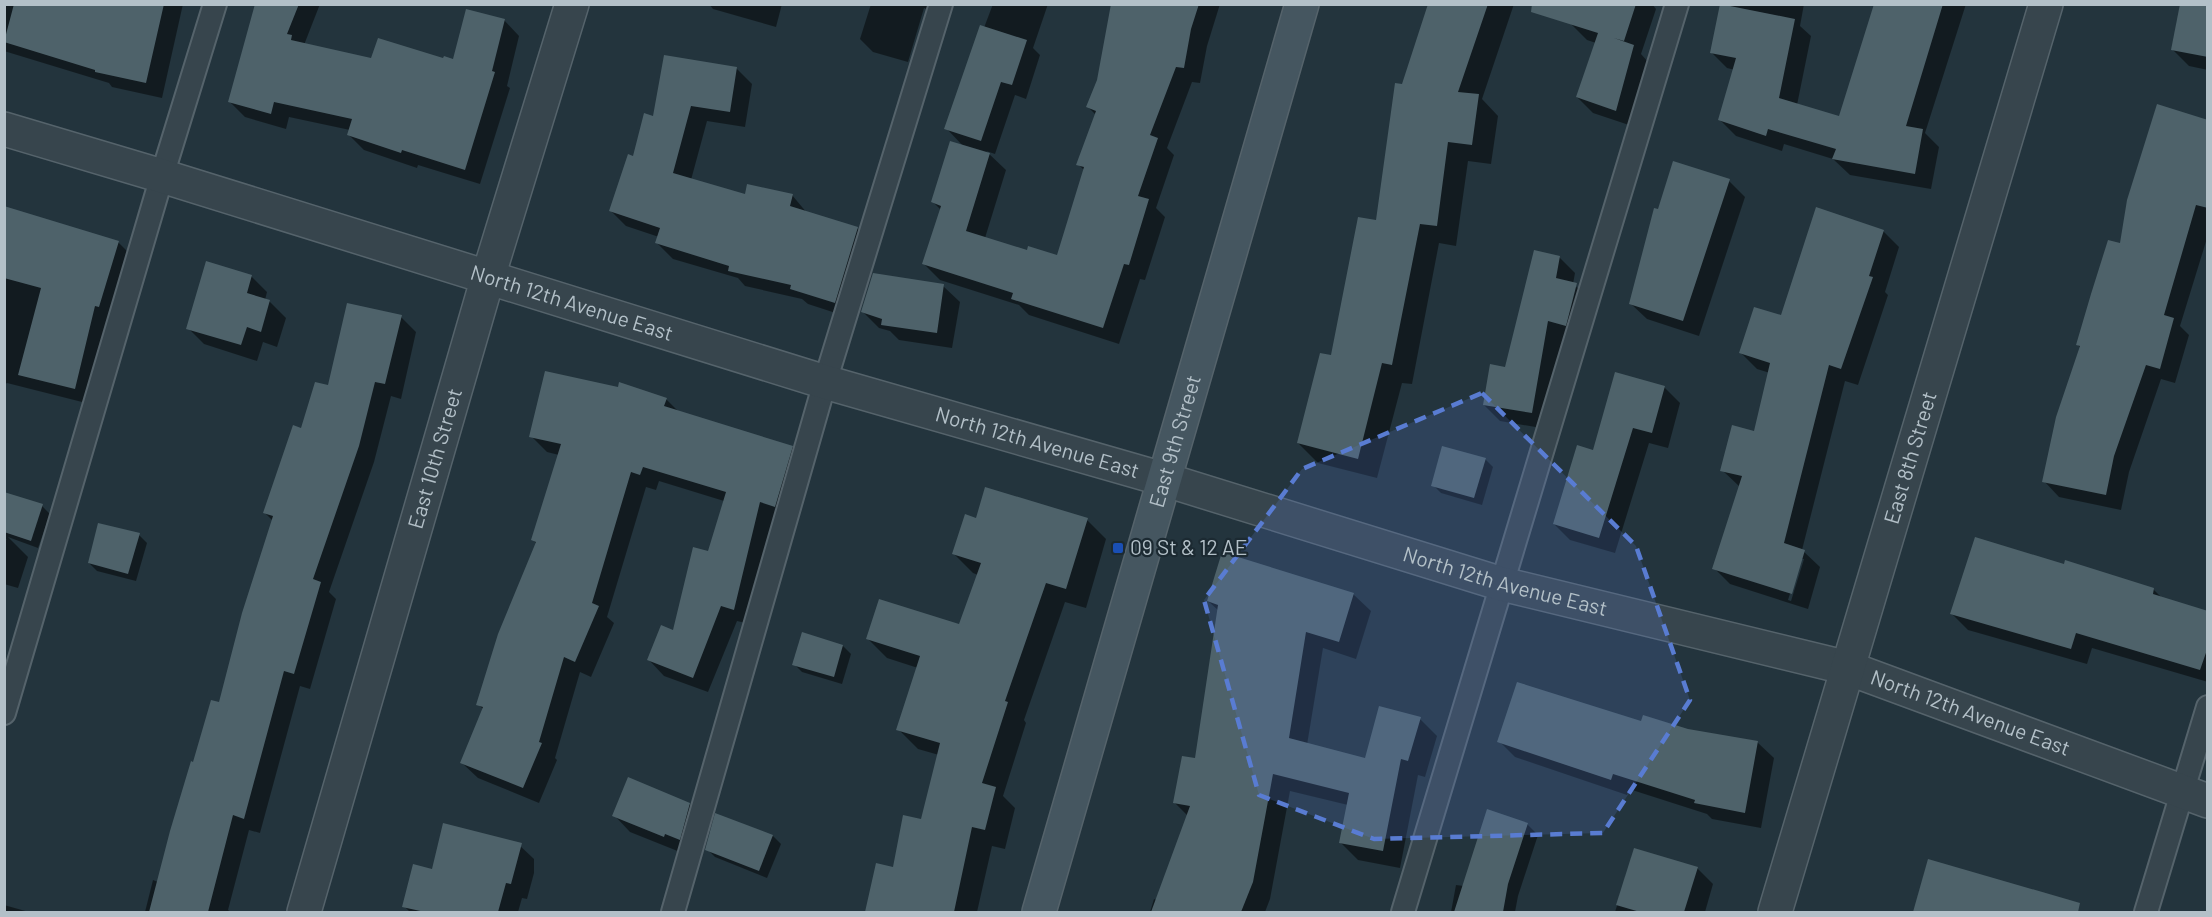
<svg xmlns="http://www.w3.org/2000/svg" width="2212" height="917" font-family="Barlow,sans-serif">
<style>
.shadow{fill:#0007;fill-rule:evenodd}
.building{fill:#4e626a}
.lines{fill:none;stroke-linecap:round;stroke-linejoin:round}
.lane-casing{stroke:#55636b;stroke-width:26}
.street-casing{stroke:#55636b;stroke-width:36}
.secondary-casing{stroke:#55636b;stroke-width:36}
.lane{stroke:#37454d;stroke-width:22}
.street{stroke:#37454d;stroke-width:33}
.secondary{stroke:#455660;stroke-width:33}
.marked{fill:#597cd2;fill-opacity:0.2;stroke:#597cd2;stroke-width:4.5;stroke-dasharray:12 8;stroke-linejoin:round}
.transit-dot{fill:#1a4fb4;stroke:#1c2a32;stroke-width:2}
.labels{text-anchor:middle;stroke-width:4.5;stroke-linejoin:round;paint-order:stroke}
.street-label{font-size:21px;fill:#b3c0c8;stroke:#1c2a32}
.poi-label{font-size:21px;fill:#b3c0c8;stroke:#1c2a32;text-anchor:start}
</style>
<rect width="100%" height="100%" fill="#23343d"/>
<g class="shadow">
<polygon points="4,4 183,4 162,98 112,87 109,83 4,51"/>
<polygon points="257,4 320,4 304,45 372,60 454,61 504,20 519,36 507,86 510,88 480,184 418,165 417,168 364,150 349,135 350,130 289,117 286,129 245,117 230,102"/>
<polygon points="709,4 782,4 776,27 713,9"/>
<polygon points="871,4 937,4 934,12 924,8 908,62 873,52 860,39"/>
<polygon points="993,4 1048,4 1033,48 1040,55 1026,99 1015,95 995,154 986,151 1006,170 985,238 1028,252 1058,257 1085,171 1078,164 1096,115 1088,107 1098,81 1113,4 1220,4 1207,46 1200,83 1192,82 1167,148 1174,155 1156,208 1165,217 1145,280 1140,279 1119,344 1029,315 1019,305 940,280 924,264 941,210 933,202 964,147 946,128"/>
<polygon points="1425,4 1514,4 1482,99 1498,116 1491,164 1468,161 1456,246 1439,243 1412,384 1402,383 1377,478 1318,463 1298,443 1332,357 1377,222 1403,85 1429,8"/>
<polygon points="1578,4 1652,4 1656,9 1641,54 1649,63 1632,126 1593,113 1577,97 1596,43 1587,40 1571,24"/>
<polygon points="1732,4 1804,4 1800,26 1811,36 1797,105 1840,118 1876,4 1966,4 1925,133 1939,147 1931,189 1850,175 1833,159 1784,144 1782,151 1736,136 1720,120 1735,70 1727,68 1711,52"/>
<polygon points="2208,4 2208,70 2189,66 2173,50"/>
<polygon points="736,68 752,84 745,127 707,121 691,180 746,196 792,195 807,213 858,229 873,244 851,318 808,304 802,299 745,286 738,278 673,259 657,243 659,237 626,226 611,211 655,117"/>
<polygon points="2208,121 2208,235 2180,326 2189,335 2175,383 2161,379 2129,472 2121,510 2059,497 2044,481 2081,348 2078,345 2121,245"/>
<polygon points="1729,181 1745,197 1699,336 1647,319 1630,303 1659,210"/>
<polygon points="4,208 118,242 134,258 90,404 7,383 4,385"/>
<path d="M1883,231L1899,247L1885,292L1888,295L1858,385L1845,381L1802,550L1820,567L1808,609L1730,584L1714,568L1740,487L1722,470L1755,433L1770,373L1757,369L1741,353ZM1801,559H1804L1791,601L1788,600Z"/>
<polygon points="1559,257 1575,273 1573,284 1592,301 1582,341 1564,336 1547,429 1500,421 1484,405 1506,369"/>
<polygon points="251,276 267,292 265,300 269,301 286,318 277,347 263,342 257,361 204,344 188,328"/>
<polygon points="943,286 960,302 952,348 899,340 890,331 879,328 862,311"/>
<polygon points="401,317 416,332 401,399 391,396 374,462 329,592 336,599 310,689 300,686 260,833 249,830 228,910 231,912 145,912 153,880 158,882 194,763 220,704 273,521 265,513 302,429 329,387"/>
<polygon points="1664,387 1680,403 1668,448 1649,443 1615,553 1570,540 1554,524 1594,452"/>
<polygon points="666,399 679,412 792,447 808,463 750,624 737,621 708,692 664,676 649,660 674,632 709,552 724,501 659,481 656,490 646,487 607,617 614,623 591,677 580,672 555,758 557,760 539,803 478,778 462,763 484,710 478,704 537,544 533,540 559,455 547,452 531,436"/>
<polygon points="1485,459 1493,467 1482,505 1441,493 1433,485"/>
<polygon points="4,501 42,506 50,514 38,548 8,537 28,557 18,588 4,584 4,539 7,540 4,537"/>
<polygon points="977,520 1087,520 1106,539 1086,608 1065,602 1024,720 1026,723 1003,796 1015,808 1005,849 992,846 977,912 867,912 877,865 895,869 922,820 939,755 918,749 898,729 918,668 887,658 868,639 960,626 978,575 973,573 954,554"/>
<polygon points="139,535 147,543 136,581 97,571 89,563"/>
<polygon points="2065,566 2154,590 2162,598 2208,612 2208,682 2092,648 2087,664 1968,630 1952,614"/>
<polygon points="1353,594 1371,611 1356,659 1323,648 1307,745 1366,760 1420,719 1437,736 1425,777 1418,775 1400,868 1358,860 1341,843 1348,805 1290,791 1270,899 1265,912 1150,912 1154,899 1157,900 1188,816 1175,803 1196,760 1219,611 1208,601"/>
<polygon points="843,646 851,654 842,684 802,672 794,664"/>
<polygon points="1642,723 1757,742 1774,758 1761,828 1712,819 1707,814 1629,789 1627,795 1515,757 1499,741"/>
<polygon points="689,804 706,820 680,852 630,832 614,815"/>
<polygon points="716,815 773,836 781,844 767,878 715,857 707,849"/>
<polygon points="1527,824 1538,835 1518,896 1515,912 1451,912 1456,885 1464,886"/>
<polygon points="517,843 534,859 534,873 527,899 522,898 518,912 410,912 404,906 433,871"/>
<polygon points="1635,849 1697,868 1713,884 1705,912 1615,912"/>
<polygon points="1929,861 2028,890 2051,912 1915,912"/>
<polygon points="4,905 29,912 4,912"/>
</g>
<g class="building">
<polygon points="14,4 164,4 146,83 95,72 95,70 4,42"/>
<polygon points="255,4 299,4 287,34 292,35 291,40 371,58 378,38 443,58 444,56 453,59 466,9 505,19 492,71 495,72 465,170 402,150 401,153 347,135 352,119 274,102 271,114 228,102"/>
<polygon points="1111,4 1199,4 1191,29 1184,68 1176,67 1150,135 1158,138 1138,196 1149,199 1129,265 1124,264 1103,328 1011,299 1013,293 922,264 941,206 931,202 950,141 990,153 966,231 1027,250 1028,246 1057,255 1084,167 1076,165 1096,111 1086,107 1097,80"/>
<polygon points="1428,4 1488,4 1458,92 1479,94 1472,145 1448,142 1437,226 1420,224 1392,365 1382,363 1358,459 1297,443 1320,353 1331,355 1358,217 1376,220 1395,83 1402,84"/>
<polygon points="1532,4 1636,4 1624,41 1614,38 1634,45 1616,111 1576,97 1598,33 1531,12"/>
<polygon points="1720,4 1795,19 1779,98 1839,116 1874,4 1943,4 1906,126 1923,129 1915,174 1832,159 1836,149 1768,129 1766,136 1718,120 1736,58 1710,53"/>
<polygon points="2180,4 2208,4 2208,57 2171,50"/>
<polygon points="980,25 1027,40 1012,85 1001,82 981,141 944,129"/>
<polygon points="664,55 737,67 730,112 691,106 673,173 745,194 747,184 793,194 790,206 858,227 835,303 790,289 791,285 728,271 729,266 655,243 660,228 609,211 628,154 633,156 644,113 653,116"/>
<polygon points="2157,104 2208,120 2208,208 2196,205 2164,315 2174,318 2160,369 2146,365 2114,456 2106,495 2042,482 2056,417 2080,346 2076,345 2091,294 2108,240 2120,243 2127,200"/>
<polygon points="1673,161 1730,179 1683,321 1629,304 1654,208 1658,209"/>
<polygon points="4,206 119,241 99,307 95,306 75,389 18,375 41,288 4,278"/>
<polygon points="1816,207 1884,230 1869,276 1873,277 1841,369 1829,365 1784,543 1805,550 1792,594 1712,569 1742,476 1720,471 1732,425 1754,431 1770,363 1739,353 1754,307 1781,315"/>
<polygon points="1534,250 1560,256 1556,278 1577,283 1566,326 1548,321 1532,413 1483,405 1490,364 1505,367"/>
<polygon points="206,261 252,275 247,293 270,300 261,332 247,327 241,345 186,329"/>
<polygon points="873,273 944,284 937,333 881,325 882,319 861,312"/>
<polygon points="347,303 402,315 385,384 375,382 359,446 313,579 321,582 294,674 284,671 244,819 233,815 208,912 149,912 170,831 191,761 193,762 211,700 219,702 242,613 273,516 263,513 293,425 301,428 315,382 328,385"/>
<polygon points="545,371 618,387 619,382 667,398 664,406 793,446 775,507 760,502 734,610 721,606 693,678 647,660 661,625 673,630 693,547 708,551 726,492 643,467 640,475 631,472 592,603 599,606 575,662 564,657 539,742 542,743 523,788 460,763 483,707 476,705 498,634 536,542 531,540 561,444 529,437"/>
<polygon points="1615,372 1665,386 1652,433 1633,428 1599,538 1553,524 1577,445 1593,450"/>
<polygon points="1442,446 1486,458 1474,498 1431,486"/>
<polygon points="985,487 1088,518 1066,589 1046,583 1005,701 1008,702 982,783 996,787 985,830 972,827 954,912 865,912 876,863 893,867 903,815 921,819 940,743 896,730 920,656 866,639 879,599 959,624 981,563 952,554 965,514 976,518"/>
<polygon points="4,492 43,504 31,541 4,532"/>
<polygon points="98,523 140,533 128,574 88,563"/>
<polygon points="1975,537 2064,564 2065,560 2154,588 2153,594 2208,611 2208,647 2200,670 2076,633 2071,649 1950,614"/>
<polygon points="1222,552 1354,593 1339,642 1306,632 1289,738 1365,758 1379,706 1421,717 1408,761 1401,759 1383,851 1339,843 1349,793 1273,774 1253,882 1241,912 1151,912 1190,806 1173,803 1182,756 1195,758 1218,605 1207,601"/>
<polygon points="802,632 843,645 834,677 792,665"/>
<polygon points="1517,682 1641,721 1643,715 1688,729 1758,741 1745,813 1694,803 1695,800 1613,774 1611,780 1497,742"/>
<polygon points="628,777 690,803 680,840 665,834 664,837 612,816"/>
<polygon points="1487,809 1528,823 1508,884 1503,912 1454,912"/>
<polygon points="715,813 773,835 759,871 705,850"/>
<polygon points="443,823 522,843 511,884 506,883 498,912 425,912 402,907 413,864 432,869"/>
<polygon points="1634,848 1698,867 1684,912 1640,912 1616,905"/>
<polygon points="1928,859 2080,903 2078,912 1913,912"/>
</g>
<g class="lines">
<defs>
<g id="lane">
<polyline points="4,713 162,176 215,4"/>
<polyline points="673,912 825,382 941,4"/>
<polyline points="1403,912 1677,4"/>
<polyline points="2146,912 2208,707"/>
</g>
<g id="street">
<path id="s1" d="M4,129L162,176L825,382L1163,479L1502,584L1848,668L2208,801"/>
<path id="s2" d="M304,912L488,277L572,4"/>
<path id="s3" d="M1775,912L2046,4"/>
</g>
<g id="secondary">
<path id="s4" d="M1039,912L1302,4"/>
</g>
</defs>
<use href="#lane" class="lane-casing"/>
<use href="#street" class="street-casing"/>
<use href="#secondary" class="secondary-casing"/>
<use href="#lane" class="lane"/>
<use href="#street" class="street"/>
<use href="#secondary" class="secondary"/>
</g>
<path class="marked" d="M1482,393L1636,546L1690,700L1603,833L1374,839L1259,795L1204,600L1302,469Z"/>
<rect class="transit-dot" x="1112" y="542" width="12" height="12" rx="3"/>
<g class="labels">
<g class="street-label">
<text dy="7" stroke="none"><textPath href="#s1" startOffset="594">North 12th Avenue East</textPath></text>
<text dy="7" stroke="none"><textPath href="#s4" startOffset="490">East 9th Street</textPath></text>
<text dy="7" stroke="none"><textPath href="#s1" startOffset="1080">North 12th Avenue East</textPath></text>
<text dy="7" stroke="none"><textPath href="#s2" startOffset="472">East 10th Street</textPath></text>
<text dy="7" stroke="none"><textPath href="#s3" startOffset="474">East 8th Street</textPath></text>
<text dy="7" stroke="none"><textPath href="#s1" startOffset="1568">North 12th Avenue East</textPath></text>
<text dy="7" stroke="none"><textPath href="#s1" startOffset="2052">North 12th Avenue East</textPath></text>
</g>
<g class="poi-label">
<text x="1130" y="555">09 St &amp; 12 AE</text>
</g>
</g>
<rect width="2212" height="917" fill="none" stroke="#b3c0c8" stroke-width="12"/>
</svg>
